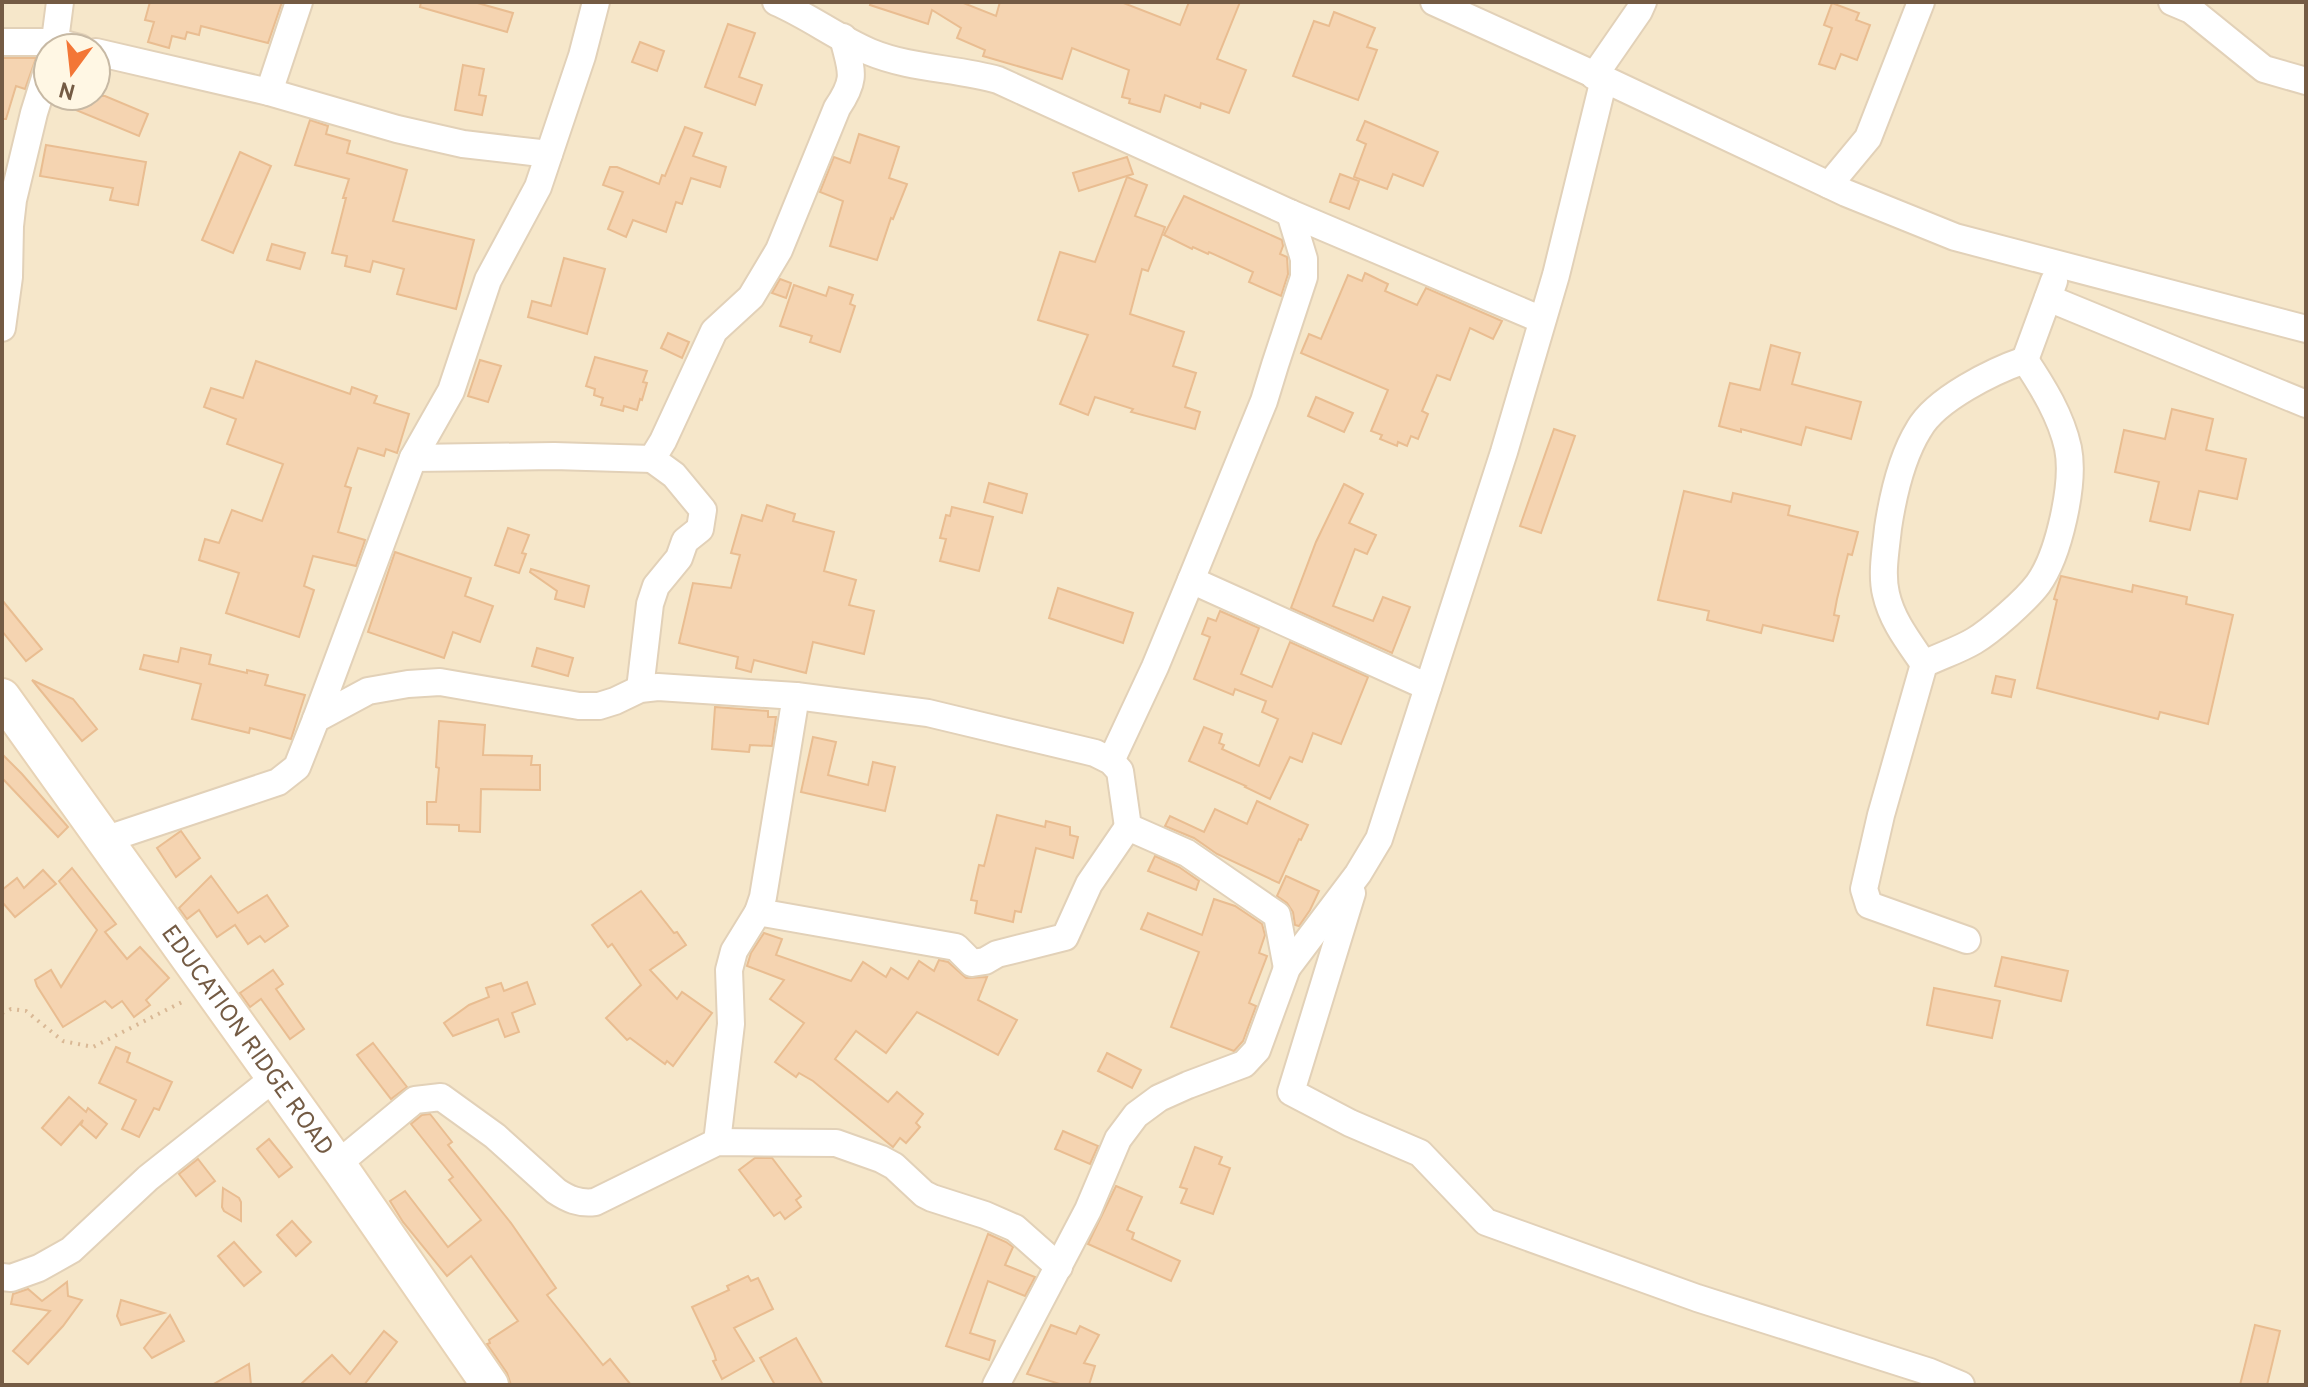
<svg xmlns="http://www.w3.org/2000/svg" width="2308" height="1387" font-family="Overpass,sans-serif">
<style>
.residential{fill:#f6e7ca;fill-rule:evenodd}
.building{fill:#f5d4b1;stroke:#e9bd91;stroke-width:2}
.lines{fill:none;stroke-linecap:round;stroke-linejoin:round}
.street-casing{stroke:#e2d1b8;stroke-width:30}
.secondary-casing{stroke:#e8d3b5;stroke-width:40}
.path{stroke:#d9b895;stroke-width:4;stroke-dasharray:2 6;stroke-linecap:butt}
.street{stroke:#fff;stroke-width:26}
.secondary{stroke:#fff;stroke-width:36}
.labels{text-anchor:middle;stroke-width:7;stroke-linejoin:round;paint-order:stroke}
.street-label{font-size:24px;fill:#745b44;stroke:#fff7e4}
</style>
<rect width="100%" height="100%" fill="#fef5dc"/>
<path class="residential" d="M2,2H2306V1385H2ZM48,48H96V96H48Z"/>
<g class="building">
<polygon points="150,2 282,2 268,43 201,26 199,35 187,32 185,39 172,36 169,48 148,42 154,22 145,20"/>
<polygon points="421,2 474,2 513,13 507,32 420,7"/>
<polygon points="871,2 961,2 996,16 1000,2 1121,2 1180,25 1189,2 1240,2 1217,59 1246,70 1229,113 1201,103 1200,108 1165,95 1160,112 1129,103 1130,99 1122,97 1129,70 1072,48 1062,79 983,56 985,50 957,38 961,28 932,10 928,24 870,5"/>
<polygon points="1832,3 1859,13 1856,20 1870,25 1857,60 1841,54 1835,69 1819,64 1832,28 1824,25"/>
<polygon points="1334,12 1375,28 1367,47 1377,50 1358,100 1293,76 1314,21 1329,26"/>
<polygon points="728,24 755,33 739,77 762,85 755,105 705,87"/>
<polygon points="640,42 664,51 657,71 632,62"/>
<polygon points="2,58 36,58 25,89 16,86 6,119 2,119"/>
<polygon points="463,65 484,69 479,95 486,96 482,115 455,110"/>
<polygon points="56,96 105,96 148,114 139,136 54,101"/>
<polygon points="310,120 328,126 326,134 350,141 347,153 407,170 393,221 474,240 456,309 397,294 404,269 373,261 370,272 345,266 347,256 332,253 346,198 343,198 349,179 295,165"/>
<polygon points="1365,121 1438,152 1423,186 1393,174 1387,189 1354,177 1366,144 1357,140"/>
<polygon points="685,127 702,133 693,156 726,167 720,187 691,178 682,204 676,202 666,232 633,220 626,237 608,229 623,192 603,185 610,167 617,167 659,184 662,175 665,176"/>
<polygon points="859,134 899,147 889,178 907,184 893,219 891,218 877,260 830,246 843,201 820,192 834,157 850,163"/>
<polygon points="46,145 146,162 138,205 110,200 113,188 40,176"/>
<polygon points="240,152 271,166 233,253 202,240"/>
<polygon points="1127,157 1133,174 1079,191 1073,173"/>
<polygon points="1340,174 1359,181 1349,209 1330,202"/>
<polygon points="1127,177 1147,185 1135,216 1165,227 1148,271 1142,269 1130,314 1184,332 1173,366 1196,373 1185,407 1200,412 1195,429 1131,412 1133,409 1095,397 1088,415 1060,404 1088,335 1038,320 1060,252 1095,262"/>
<polygon points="1184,196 1282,240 1283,246 1280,254 1287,257 1288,274 1281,296 1249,282 1253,272 1209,252 1208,254 1193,247 1192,249 1164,235"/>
<polygon points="272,244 305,253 300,269 267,260"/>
<polygon points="564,258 605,269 587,334 528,317 532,301 551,306"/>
<polygon points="1365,273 1388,284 1385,291 1417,305 1426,288 1502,321 1493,339 1470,328 1450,380 1437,375 1422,411 1428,414 1418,439 1411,436 1407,446 1398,442 1397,446 1380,439 1382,435 1371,431 1388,390 1301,353 1309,334 1321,339 1348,275 1362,281"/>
<polygon points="780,279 791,283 786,298 772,293"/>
<polygon points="794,285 826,296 829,287 853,295 850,304 855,306 840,352 810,342 812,336 780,326"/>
<polygon points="668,333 689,342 682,358 661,348"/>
<polygon points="1771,345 1800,353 1792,384 1861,402 1851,439 1806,427 1801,445 1741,429 1741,432 1719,426 1730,383 1760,390"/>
<polygon points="595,357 647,371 643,382 647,383 642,400 640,399 637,410 624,406 623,411 601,405 603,398 594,395 595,389 586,386"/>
<polygon points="480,360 501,366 488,402 468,396"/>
<polygon points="256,361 350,394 352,387 377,396 374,403 409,414 397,453 386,449 384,456 358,448 345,486 351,488 338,532 365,540 363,546 356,566 313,556 304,586 314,590 299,637 226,613 239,573 199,560 205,539 219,543 232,510 262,521 283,464 227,444 236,419 204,407 211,388 243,398"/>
<polygon points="1316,397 1353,413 1344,432 1308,416"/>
<polygon points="2172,409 2213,419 2206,450 2246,459 2237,499 2199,491 2190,530 2150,521 2159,482 2115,472 2124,430 2165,439"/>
<polygon points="1554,429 1575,436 1541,533 1520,526"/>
<polygon points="989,483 1027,494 1022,513 984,502"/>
<polygon points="1344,484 1363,494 1349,523 1376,535 1367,554 1355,549 1333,606 1373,621 1383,597 1410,607 1392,653 1291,608 1316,542"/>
<polygon points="1684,491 1731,502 1733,493 1790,506 1788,515 1858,532 1852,555 1848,554 1837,599 1834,615 1839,616 1833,641 1763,625 1761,633 1707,620 1709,611 1658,600"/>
<polygon points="767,505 795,514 793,521 834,532 824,571 856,580 849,605 874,611 864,654 813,642 806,673 754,660 751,672 736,668 738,657 679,643 693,583 731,588 740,555 731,553 742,515 762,521"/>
<polygon points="952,507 993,517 979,571 940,561 946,539 940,538 946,515 950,516"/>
<polygon points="508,528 529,535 522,553 526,554 519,573 495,565"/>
<polygon points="395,552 471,578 465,596 493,606 480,642 453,632 444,658 368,632"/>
<polygon points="531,569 589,586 584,607 555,599 557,591 530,572"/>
<polygon points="2061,576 2132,592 2133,585 2187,597 2186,604 2233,615 2208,724 2160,712 2158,719 2037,688 2057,600 2054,599"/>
<polygon points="1058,588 1133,613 1123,643 1049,618"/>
<polygon points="2,600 42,649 26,661 2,631"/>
<polygon points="1220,611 1259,628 1241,674 1272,687 1290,642 1368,677 1341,744 1313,733 1302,762 1290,757 1270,799 1245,787 1246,786 1189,761 1204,727 1222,734 1219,743 1224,745 1222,749 1259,766 1278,719 1262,712 1266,701 1235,689 1233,695 1194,679 1210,637 1202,634 1208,618 1216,621"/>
<polygon points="181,648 211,655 209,664 247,673 247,670 268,675 265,685 305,695 291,739 250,728 249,733 192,719 201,684 140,669 144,655 178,662"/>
<polygon points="537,648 573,658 568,676 532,666"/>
<polygon points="1996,676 2015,680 2011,697 1992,693"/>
<polygon points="32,680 73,699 97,729 82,741"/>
<polygon points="715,707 768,711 768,717 776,717 772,746 750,745 749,752 712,749"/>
<polygon points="439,721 485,725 483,755 532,756 531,765 540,765 540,790 481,789 480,832 459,831 459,825 427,824 427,802 436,802 439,768 436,767"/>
<polygon points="813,737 836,742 828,775 868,785 873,762 895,767 885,811 801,792"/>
<polygon points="2,754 22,774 68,827 58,837 2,778"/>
<polygon points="1257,801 1308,825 1301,840 1299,839 1279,883 1217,854 1194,838 1165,826 1170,816 1204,832 1215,809 1247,824"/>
<polygon points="997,815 1045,827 1046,821 1070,827 1070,835 1078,837 1073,858 1036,848 1021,912 1015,911 1013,922 975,913 977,901 971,900 979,865 984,866"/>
<polygon points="181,831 200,858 176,877 157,848"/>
<polygon points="1155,856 1179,867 1199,881 1196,890 1148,871"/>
<polygon points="72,868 116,924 105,932 127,959 140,947 169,978 146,1000 150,1005 134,1017 122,1001 112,1008 105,1001 63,1027 37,986 35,980 51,970 61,987 97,930 59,881"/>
<polygon points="43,870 56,884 15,917 2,902 2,890 17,878 24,888"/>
<polygon points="211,876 238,913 267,895 288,926 265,942 260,936 248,944 235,925 217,937 199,910 187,919 179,908"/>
<polygon points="1286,876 1319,891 1310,910 1299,926 1295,925 1293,912 1287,903 1277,896"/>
<polygon points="641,891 674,933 677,932 686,945 650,970 677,999 682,992 712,1013 673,1066 667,1061 665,1064 630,1038 627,1040 606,1018 641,985 612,944 608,947 592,925"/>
<polygon points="1214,899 1235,906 1262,924 1265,935 1259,953 1267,956 1249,1003 1256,1006 1243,1041 1234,1051 1171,1027 1199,952 1141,929 1148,913 1202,935"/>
<polygon points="764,933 782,939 776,955 851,981 863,962 886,977 891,968 908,979 919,961 934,971 939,960 948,962 966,978 987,977 978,1000 1017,1020 998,1055 917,1012 886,1053 856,1031 835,1059 888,1102 897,1092 923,1114 916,1123 920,1127 906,1143 900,1138 893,1147 813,1081 799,1073 796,1077 775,1062 804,1023 770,999 784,980 747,966 751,953"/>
<polygon points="2002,957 2068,971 2061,1001 1995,986"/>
<polygon points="273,970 283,984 276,989 304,1029 290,1039 261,999 250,1007 240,993"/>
<polygon points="527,982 535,1004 512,1013 519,1032 505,1037 498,1019 453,1036 444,1023 469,1005 489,997 486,988 501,983 504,991"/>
<polygon points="1934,988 2000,1001 1992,1038 1927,1025"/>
<polygon points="373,1043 407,1087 391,1099 357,1055"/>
<polygon points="116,1047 130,1053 127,1062 172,1082 159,1110 154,1108 139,1137 122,1129 136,1100 99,1083"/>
<polygon points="1107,1053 1141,1070 1132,1088 1098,1071"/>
<polygon points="69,1097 86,1112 88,1108 107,1124 96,1138 81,1125 83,1120 61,1145 42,1128"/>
<polygon points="430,1114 452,1142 448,1145 511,1223 556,1288 547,1295 603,1365 610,1359 631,1385 511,1385 507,1373 487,1344 490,1343 489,1340 518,1321 471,1256 447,1276 403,1222 390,1201 405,1191 448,1247 481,1220 449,1180 453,1177 411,1124 422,1115"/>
<polygon points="1063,1131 1098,1146 1090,1164 1055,1149"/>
<polygon points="269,1139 292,1167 279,1177 257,1149"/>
<polygon points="1195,1147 1222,1157 1219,1164 1230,1168 1213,1214 1181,1203 1187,1189 1180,1187"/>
<polygon points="755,1158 772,1158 801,1196 796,1200 801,1207 785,1219 780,1212 774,1216 739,1170"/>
<polygon points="198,1159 215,1181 196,1196 179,1174"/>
<polygon points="1116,1186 1142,1197 1127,1230 1134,1233 1132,1239 1180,1261 1171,1281 1088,1244"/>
<polygon points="223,1188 239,1198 241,1202 241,1221 224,1211 222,1207"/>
<polygon points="292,1221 311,1242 296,1256 277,1235"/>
<polygon points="988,1234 1006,1242 1013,1247 1005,1265 1035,1277 1025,1296 988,1281 970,1333 995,1341 989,1360 946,1346"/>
<polygon points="234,1242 261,1272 244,1286 218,1256"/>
<polygon points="748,1276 751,1281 758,1278 773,1309 734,1328 754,1361 722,1379 713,1361 716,1360 714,1353 692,1307 729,1290 727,1286"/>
<polygon points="67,1282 68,1296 82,1300 63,1326 28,1364 13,1351 50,1311 11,1304 13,1294 28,1289 42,1301"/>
<polygon points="121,1300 164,1313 121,1325 117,1316"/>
<polygon points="170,1315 184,1341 152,1358 144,1348"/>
<polygon points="1051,1325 1076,1334 1080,1326 1099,1335 1084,1363 1095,1366 1089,1385 1063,1385 1027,1374"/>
<polygon points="2255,1325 2280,1331 2267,1385 2240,1385"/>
<polygon points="384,1331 397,1342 364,1385 300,1385 332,1355 350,1374"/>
<polygon points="796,1338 823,1385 775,1385 760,1358"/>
<polygon points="249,1364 251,1385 212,1385"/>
</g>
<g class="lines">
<defs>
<g id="street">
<path d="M776,2C809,16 837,38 870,52C911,69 956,68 998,80L1290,213L1542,320"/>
<polyline points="1434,2 1604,79 1846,193 1955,237 2306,329"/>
<polyline points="2172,2 2191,10 2264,69 2306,81"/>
<polyline points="2,42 56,42 80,48"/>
<polyline points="54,48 60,2"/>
<polyline points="96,52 269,92 397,129 463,144 549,154"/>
<polyline points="1594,76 1639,11 1643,2"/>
<polyline points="269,92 299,2"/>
<polyline points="1829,185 1868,138 1921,2"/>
<polyline points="2048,298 2306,404"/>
<polyline points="2,328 9,277 10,226 13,200 34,113 48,68"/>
<polyline points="2025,360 2054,281"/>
<polyline points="413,458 554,456 652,459"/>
<polyline points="1191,580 1428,687"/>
<path d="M1924,664C1909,642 1892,621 1886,594C1881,573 1886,549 1888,528C1893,495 1901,458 1919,429C1936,399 1993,371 2025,360"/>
<path d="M640,689L650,604L656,586L679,558L685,541L700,529L703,510L674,475L652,459L663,441L714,331L751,297L779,250L837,108C858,77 851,71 843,37"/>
<polyline points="316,719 413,458 451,391 488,280 538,187 582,56 596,2"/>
<polyline points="1111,761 1155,667 1191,580 1264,401 1275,365 1304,277 1304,259 1290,213"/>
<polyline points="104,840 278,782 297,767 316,719 368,691 408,684 440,682 579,706 599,706 615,701 640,689 658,687 796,696 928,713 1095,753 1111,761 1120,771 1128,827 1187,853 1277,915 1287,968"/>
<polyline points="1352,893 1291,1092 1350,1123 1420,1153 1486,1222 1697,1298 1930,1372 1961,1385"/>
<polyline points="758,912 956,947 972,963 985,961 997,954 1065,937 1089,884 1128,827"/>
<path d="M1967,940L1869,905L1864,889L1881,815L1924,664C1940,656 1959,650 1974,641C1991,631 2026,600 2038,584C2059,555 2075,483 2068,448C2061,416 2043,387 2025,360"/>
<polyline points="717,1142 731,1024 729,970 734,951 758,912 763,897 796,696"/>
<path d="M342,1171L346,1157L415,1100L441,1097L495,1136L556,1191C568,1199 579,1204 595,1202L717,1142L836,1143L881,1159L894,1166L924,1194L932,1198L985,1215L1015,1228L1059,1267"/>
<polyline points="2,1277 11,1278 39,1268 71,1250 148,1178 274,1078"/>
<polyline points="996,1385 1088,1210 1118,1139 1136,1115 1159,1098 1188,1085 1244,1064 1257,1050 1287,968 1358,874 1379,839 1504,452 1556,275 1604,79"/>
</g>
<g id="secondary">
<path id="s1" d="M2,697L342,1171L490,1385"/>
</g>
</defs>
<use href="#street" class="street-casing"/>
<use href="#secondary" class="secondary-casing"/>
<polyline class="path" points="2,1013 11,1009 26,1011 63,1041 93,1047 186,1000"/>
<use href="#street" class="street"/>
<use href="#secondary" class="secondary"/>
</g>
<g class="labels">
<g class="street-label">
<text dy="8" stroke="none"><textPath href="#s1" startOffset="422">EDUCATION RIDGE ROAD</textPath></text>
</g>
</g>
<rect width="2308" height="1387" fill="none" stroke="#745b44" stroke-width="8"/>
<g transform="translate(72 72) rotate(195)"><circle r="38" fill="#fff7e4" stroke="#c7b9a4" stroke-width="2"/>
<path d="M0-6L14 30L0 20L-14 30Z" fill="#f37636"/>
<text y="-12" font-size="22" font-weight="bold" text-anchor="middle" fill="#745b44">N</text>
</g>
</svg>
